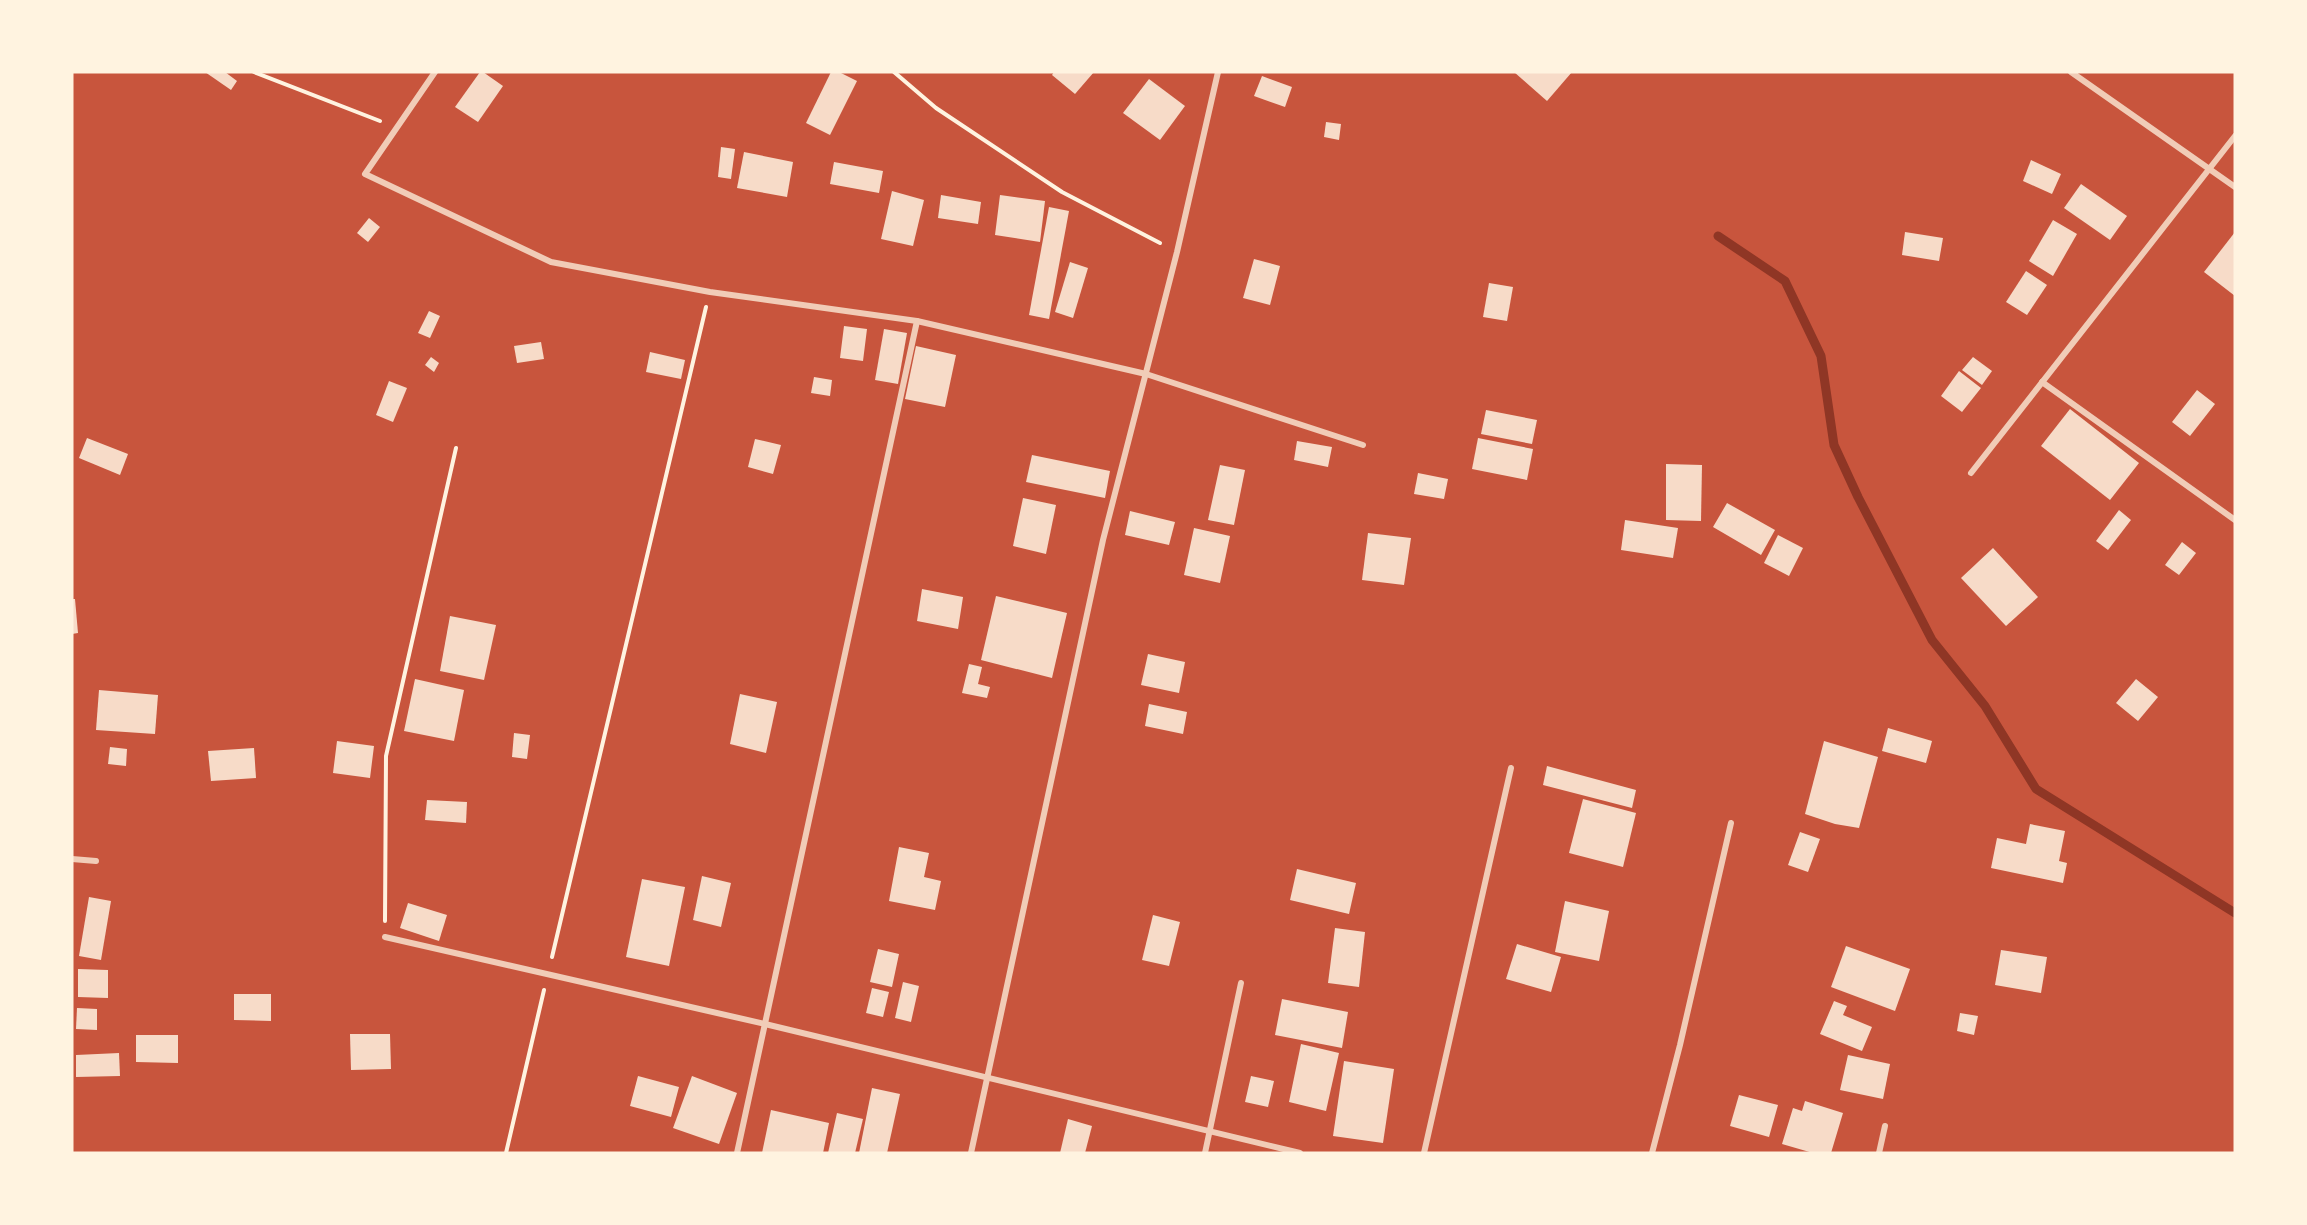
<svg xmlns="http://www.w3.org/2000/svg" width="2307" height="1225" font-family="'IBM Plex Sans',sans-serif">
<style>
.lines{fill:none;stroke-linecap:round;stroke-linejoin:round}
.stream{stroke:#8f3625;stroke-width:9}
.building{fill:#f7dbc8}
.path{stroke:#fff3e0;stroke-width:4}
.minor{stroke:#f1ccb7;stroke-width:6}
</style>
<rect width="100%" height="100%" fill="#c8553d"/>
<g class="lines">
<polyline class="stream" points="1718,236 1785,281 1821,356 1834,445 1858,497 1932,640 1985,706 2036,789 2235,913"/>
</g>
<g class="building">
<polygon points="205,72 225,72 237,81 231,90"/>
<polygon points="480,72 483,72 503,86 478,122 455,107"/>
<polygon points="831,72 839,72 857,81 830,135 806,123"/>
<polygon points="1054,72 1094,72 1075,94 1052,75"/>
<polygon points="1514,72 1572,72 1547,101"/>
<polygon points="1262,76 1292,87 1285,107 1254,96"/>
<polygon points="1149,79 1185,106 1160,140 1123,113"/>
<polygon points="1326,122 1341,124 1339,140 1324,137"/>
<polygon points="721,147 735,149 731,179 718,177"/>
<polygon points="744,152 793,162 787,197 737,188"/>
<polygon points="2031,160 2061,174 2052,194 2023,181"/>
<polygon points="834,162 883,171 879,193 830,184"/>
<polygon points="2081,184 2127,216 2110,240 2064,208"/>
<polygon points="892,191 924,200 913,246 881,239"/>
<polygon points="941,195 981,202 978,224 938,218"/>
<polygon points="1000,195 1045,201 1040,242 995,235"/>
<polygon points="1049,207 1069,211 1049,319 1029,315"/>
<polygon points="369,218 380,227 368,242 357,233"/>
<polygon points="2053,220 2077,234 2053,276 2029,261"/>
<polygon points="1905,232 1943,238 1939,261 1902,255"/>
<polygon points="2235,232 2235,296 2204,272"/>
<polygon points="1254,259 1280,266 1270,305 1243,298"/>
<polygon points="1070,262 1088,268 1073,318 1055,312"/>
<polygon points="2026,271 2047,285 2027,315 2006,302"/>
<polygon points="1489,283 1513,287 1507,321 1483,317"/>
<polygon points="429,311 440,316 430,338 418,333"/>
<polygon points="844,326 867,329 863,361 840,358"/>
<polygon points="884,329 907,333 898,384 875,380"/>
<polygon points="541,342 544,359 517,363 514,346"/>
<polygon points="916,346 956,355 945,407 905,399"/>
<polygon points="650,352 685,360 681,379 646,372"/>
<polygon points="431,357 439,363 434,372 425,365"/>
<polygon points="1973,357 1992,371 1982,385 1962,370"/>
<polygon points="1959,371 1981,388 1962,412 1941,396"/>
<polygon points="814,377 832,380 830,396 811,393"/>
<polygon points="389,381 407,388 393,422 376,415"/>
<polygon points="2197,390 2215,404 2190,436 2172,422"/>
<polygon points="2070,409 2139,463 2110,500 2041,446"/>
<polygon points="1486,410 1537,420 1532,444 1481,434"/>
<polygon points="87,438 128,454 120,475 79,458"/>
<polygon points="1478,438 1533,449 1527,480 1472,469"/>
<polygon points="755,439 781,445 773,474 748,467"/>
<polygon points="1297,441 1332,447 1328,467 1294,460"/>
<polygon points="1032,455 1110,471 1105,498 1026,482"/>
<polygon points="1666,464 1702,465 1701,521 1666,520"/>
<polygon points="1220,465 1245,470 1234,525 1208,520"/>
<polygon points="1418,473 1448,479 1444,499 1414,494"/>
<polygon points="1023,498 1056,505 1046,554 1013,546"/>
<polygon points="1727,503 1775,530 1761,555 1713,527"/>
<polygon points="2119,510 2131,520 2108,550 2096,541"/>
<polygon points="1130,511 1175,522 1169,545 1125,535"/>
<polygon points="1625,520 1678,528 1673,558 1621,550"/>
<polygon points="1194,528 1230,536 1220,583 1184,575"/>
<polygon points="1368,533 1411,538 1404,585 1362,580"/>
<polygon points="1778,535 1803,548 1789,576 1764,563"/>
<polygon points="2182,542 2196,553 2179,575 2165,565"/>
<polygon points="1993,548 2038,597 2006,626 1961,578"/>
<polygon points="922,589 963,597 958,629 917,621"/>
<polygon points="996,596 1067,613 1052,678 981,660"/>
<polygon points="72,599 75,599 78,633 72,634"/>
<polygon points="450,616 496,625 484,680 440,671"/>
<polygon points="1148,654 1185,662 1179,693 1141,685"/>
<polygon points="969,664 982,667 978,684 990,687 987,698 962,693"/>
<polygon points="415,679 464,690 454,741 404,731"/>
<polygon points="2136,679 2158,697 2138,721 2116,703"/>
<polygon points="99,690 158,695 155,734 96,730"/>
<polygon points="740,694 777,702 766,753 730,744"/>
<polygon points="1149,704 1187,712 1183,734 1145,726"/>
<polygon points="1888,728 1932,741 1926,763 1882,751"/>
<polygon points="514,733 530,735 527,759 512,757"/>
<polygon points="337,741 374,746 370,778 333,773"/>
<polygon points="1824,741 1878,757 1859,828 1835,824 1805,814"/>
<polygon points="110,747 127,749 126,766 108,764"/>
<polygon points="254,748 256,778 211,781 208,751"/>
<polygon points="1547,766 1636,790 1632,808 1543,785"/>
<polygon points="1583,799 1636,813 1623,867 1569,853"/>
<polygon points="427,800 467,802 466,823 425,820"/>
<polygon points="2030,824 2065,831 2059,861 2067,863 2063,883 1991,868 1997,838 2026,844"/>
<polygon points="1800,832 1820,839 1808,872 1788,865"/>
<polygon points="899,847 929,853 924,877 941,881 935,910 889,901"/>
<polygon points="1297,869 1356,883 1349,914 1290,900"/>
<polygon points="702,876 731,883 721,927 693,920"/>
<polygon points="642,879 685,887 669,966 626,957"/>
<polygon points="89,897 111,901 101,960 79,956"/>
<polygon points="1565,901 1609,911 1599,961 1555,952"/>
<polygon points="408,903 447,915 439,941 400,928"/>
<polygon points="1153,915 1180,922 1169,966 1142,960"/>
<polygon points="1335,928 1365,932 1359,987 1328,983"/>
<polygon points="1517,944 1561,957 1551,992 1506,979"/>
<polygon points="1846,946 1910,969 1895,1011 1831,987"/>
<polygon points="878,949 899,954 892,987 870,982"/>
<polygon points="2001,950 2047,957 2041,993 1995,985"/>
<polygon points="78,969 108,970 108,998 78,997"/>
<polygon points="903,982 919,986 911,1022 895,1018"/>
<polygon points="872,988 889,992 883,1017 866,1013"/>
<polygon points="234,994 271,994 271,1021 234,1020"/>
<polygon points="1282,999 1348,1012 1342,1048 1275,1035"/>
<polygon points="1834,1001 1847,1006 1843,1015 1872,1027 1862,1051 1820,1034"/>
<polygon points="77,1008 97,1009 97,1030 76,1029"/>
<polygon points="1960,1013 1978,1016 1974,1035 1957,1031"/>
<polygon points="350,1034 390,1034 391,1069 351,1070"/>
<polygon points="136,1035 178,1035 178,1063 136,1062"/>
<polygon points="1301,1044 1339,1053 1326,1111 1289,1102"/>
<polygon points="119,1053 120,1076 76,1077 76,1055"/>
<polygon points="1848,1055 1890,1064 1883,1099 1840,1090"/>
<polygon points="1344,1061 1394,1069 1383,1143 1333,1136"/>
<polygon points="638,1076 679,1087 671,1117 630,1106"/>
<polygon points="692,1076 737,1093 719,1144 673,1128"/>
<polygon points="1251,1076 1274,1081 1268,1107 1245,1102"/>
<polygon points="872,1088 900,1094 887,1153 859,1153"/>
<polygon points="1739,1095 1778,1105 1769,1137 1730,1126"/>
<polygon points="1805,1101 1843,1113 1831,1153 1813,1153 1782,1144 1793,1108 1802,1111"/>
<polygon points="771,1110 829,1123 823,1153 762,1153"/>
<polygon points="837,1113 863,1119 855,1153 828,1153"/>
<polygon points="1068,1119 1092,1126 1085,1153 1060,1153"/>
</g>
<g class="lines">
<g class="path">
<polyline points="254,72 380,121"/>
<polyline points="894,72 936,108 1062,192 1160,243"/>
<polyline points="385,921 386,756 456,448"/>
<polyline points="552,957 706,307"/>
<polyline points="506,1153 544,990"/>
</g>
<g class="minor">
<polyline points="435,72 365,174 551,262 710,292 917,321 1146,374 1363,445"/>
<polyline points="2071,72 2235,187"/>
<polyline points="2042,382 2235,520"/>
<polyline points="1971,473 2235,136"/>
<polyline points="72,859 96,861"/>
<polyline points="385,937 765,1024 1300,1153"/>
<polyline points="737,1153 917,321"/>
<polyline points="971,1153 1103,540 1177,252 1218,72"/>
<polyline points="1205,1153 1241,983"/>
<polyline points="1424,1153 1511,768"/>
<polyline points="1652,1153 1680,1045 1731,823"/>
<polyline points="1879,1153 1885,1126"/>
</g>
</g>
<rect width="2307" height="1225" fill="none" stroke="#fff3e0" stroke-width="147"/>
</svg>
